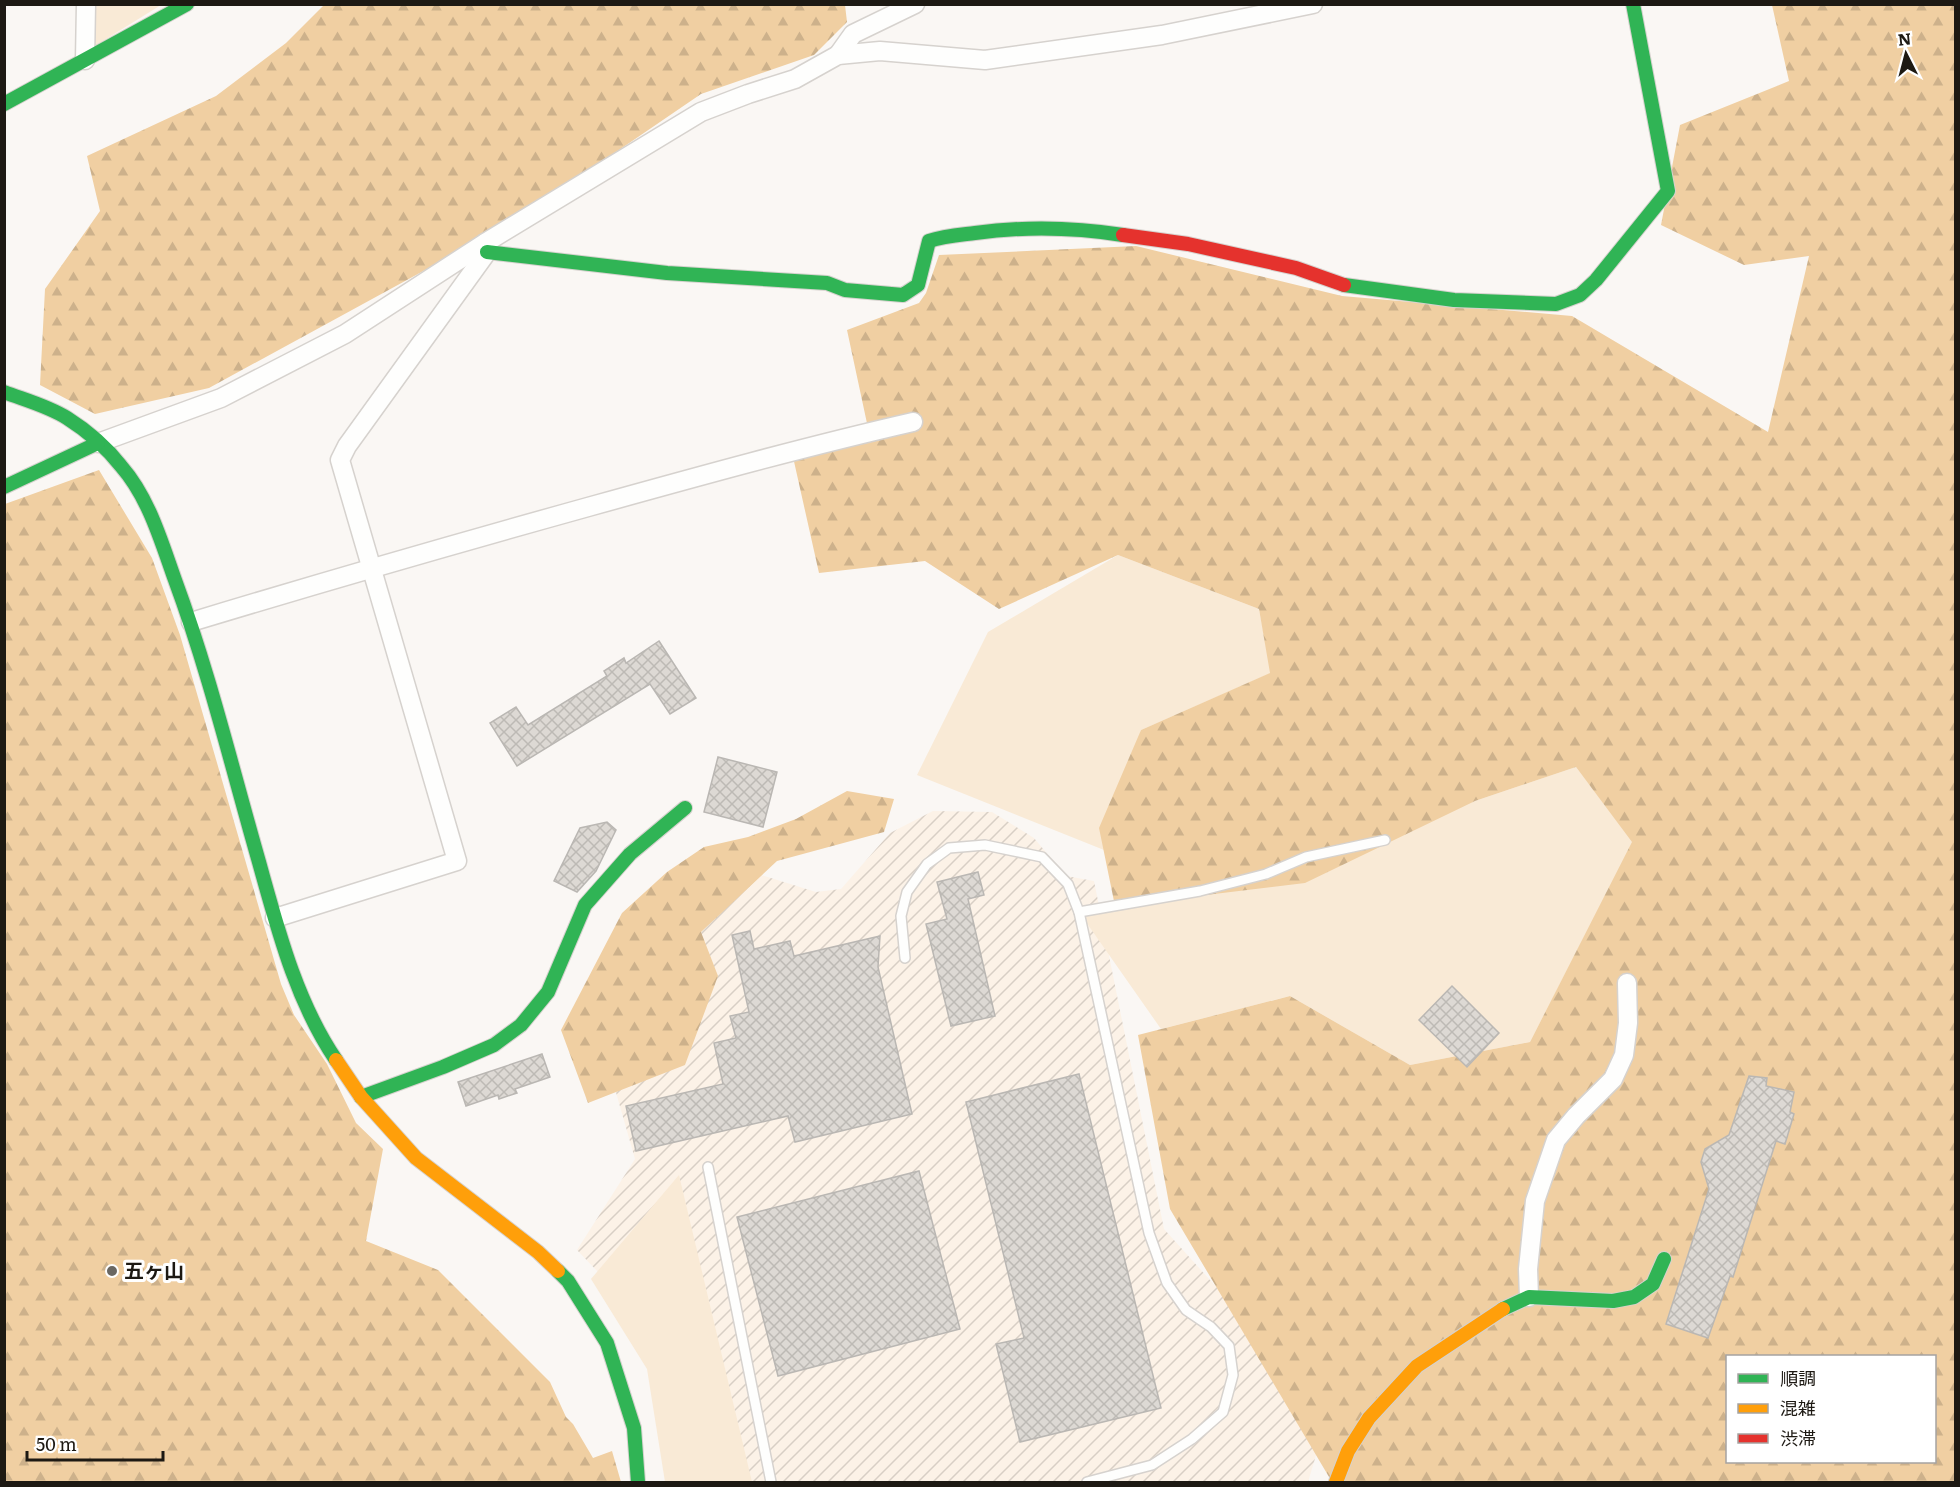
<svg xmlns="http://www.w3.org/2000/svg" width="1960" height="1487" font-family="Literata,'Noto Sans JP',serif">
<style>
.industrial{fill:url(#industrial-furrows)}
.grass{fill:#f9ead6}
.forest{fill:url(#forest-firs);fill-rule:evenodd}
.building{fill:url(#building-cross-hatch);stroke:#bab7b3;stroke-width:1.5}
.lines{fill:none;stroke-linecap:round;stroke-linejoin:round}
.lane-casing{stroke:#d6d2ce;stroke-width:12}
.street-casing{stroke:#d6d2ce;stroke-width:21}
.fast-casing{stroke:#d6d2ce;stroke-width:16}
.slow-casing{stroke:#d6d2ce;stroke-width:16}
.jam-casing{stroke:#d6d2ce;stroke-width:16}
.lane{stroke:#fefefd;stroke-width:9}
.street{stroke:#fefefd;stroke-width:18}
.fast{stroke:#30b455;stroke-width:14}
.slow{stroke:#ff9f0a;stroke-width:14}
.jam{stroke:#e5322d;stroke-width:14}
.poi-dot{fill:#6a6762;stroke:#fff;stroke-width:2}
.labels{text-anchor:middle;stroke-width:6;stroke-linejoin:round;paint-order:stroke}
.poi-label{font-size:20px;font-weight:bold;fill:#1d1913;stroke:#fff;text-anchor:start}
</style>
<defs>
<pattern id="industrial-furrows" width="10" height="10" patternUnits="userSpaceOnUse" patternTransform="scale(1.5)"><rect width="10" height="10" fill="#fcf2e7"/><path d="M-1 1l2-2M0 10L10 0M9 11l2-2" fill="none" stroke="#d8cfc5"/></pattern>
<pattern id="forest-firs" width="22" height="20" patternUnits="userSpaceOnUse" patternTransform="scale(1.5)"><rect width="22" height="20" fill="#f0cfa2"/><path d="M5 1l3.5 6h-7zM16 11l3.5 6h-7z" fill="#cdb18b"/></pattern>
<pattern id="building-cross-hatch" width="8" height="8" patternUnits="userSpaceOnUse" patternTransform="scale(1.5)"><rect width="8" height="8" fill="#ddd9d4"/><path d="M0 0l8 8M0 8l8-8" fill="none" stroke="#bdbab5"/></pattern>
</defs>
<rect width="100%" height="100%" fill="#faf7f4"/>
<polygon class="industrial" points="933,811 992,812 1034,838 1066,876 1094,881 1164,1229 1329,1412 1308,1482 670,1482 647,1354 599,1273 577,1250 635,1159 611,1075 681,891 745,870 816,892 841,889 890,833"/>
<g class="grass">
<polygon points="86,5 161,5 85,52"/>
<polygon points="1118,555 1259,609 1271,673 1141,730 1104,850 917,775 988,632"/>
<polygon points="1576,767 1633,842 1530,1042 1410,1065 1290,996 1161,1029 1079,912 1475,801"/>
<polygon points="679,1175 752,1482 665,1482 647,1369 591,1279"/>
</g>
<g class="forest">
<polygon points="324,5 845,5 847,22 814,55 701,94 515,221 209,388 95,414 40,385 45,289 100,211 87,156 216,96 286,43"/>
<path d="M1772,5H1955V1482H1332L1170,1209L1138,1035L1290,996L1410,1065L1530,1042L1632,842L1576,767L1475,801L1305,883L1115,906L1099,828L1141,730L1270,673L1259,609L1118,555L999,609L925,561L819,573L793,457L871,442L847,330L919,303L926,293L939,255L1136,246L1342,296L1572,316L1768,432L1809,256L1744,265L1661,225L1680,125L1789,81ZM1728,1356H1934V1462H1728Z"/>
<polygon points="99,470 152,558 180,635 281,984 294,1015 327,1064 356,1123 383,1149 366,1241 438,1270 550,1382 566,1417 573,1424 593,1458 612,1451 621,1482 5,1482 5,504"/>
<polygon points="847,791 894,799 884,832 777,861 701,932 718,976 685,1065 588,1103 561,1030 622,913 667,872 704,847 748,837 796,819"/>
</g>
<g class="building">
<polygon points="659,641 696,698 670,714 650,684 517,766 490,723 516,707 528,725 607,676 604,671 624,658 626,663"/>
<polygon points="718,757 777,772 763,827 704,812"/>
<polygon points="607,822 616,830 596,871 577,892 554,881 580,828"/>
<polygon points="978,872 984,895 968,899 995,1016 951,1026 926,924 947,919 937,882"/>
<polygon points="750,931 754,949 790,941 794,956 880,936 878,967 912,1114 795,1142 788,1116 636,1151 626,1106 723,1084 714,1043 736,1038 730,1016 749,1012 732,935"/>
<polygon points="1452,986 1499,1033 1467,1067 1419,1020"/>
<polygon points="542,1054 550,1077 515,1089 517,1093 499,1099 498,1095 466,1106 458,1082"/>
<polygon points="1079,1074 1161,1408 1020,1442 996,1344 1024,1338 966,1102"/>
<polygon points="1749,1076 1767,1078 1766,1086 1794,1092 1790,1112 1794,1114 1785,1144 1776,1141 1733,1277 1730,1276 1708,1338 1666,1324 1709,1189 1701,1162 1705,1149 1729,1135"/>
<polygon points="919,1171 960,1329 778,1376 737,1217"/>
</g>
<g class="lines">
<defs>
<g id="lane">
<polyline points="1079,912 1200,891 1266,874 1306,857 1385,840"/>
<polyline points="905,958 901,916 907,892 927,864 949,848 985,845 1042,857 1068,884 1079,912 1149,1233 1167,1283 1186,1310 1211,1327 1229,1346 1233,1375 1223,1412 1192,1439 1152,1465 1087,1482"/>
<polyline points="708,1167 771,1482"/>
</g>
<g id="street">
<polyline points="838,55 853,34 915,4"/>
<polyline points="85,60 86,4"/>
<polyline points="98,443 221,398 345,334 485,243 701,112 748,94 795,79 838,55 880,51 985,60 1162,35 1313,4"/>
<path d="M191,622C323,582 455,544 588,507C696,477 804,447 913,422"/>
<polyline points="275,918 457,861 340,460 347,446 487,252 485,243"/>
<polyline points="1529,1297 1528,1269 1535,1201 1556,1140 1576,1116 1613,1079 1624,1055 1628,1023 1627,983"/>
</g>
<g id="fast">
<polyline points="4,104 187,4"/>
<path d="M487,252L667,273L827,283L845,290L903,295L918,285L929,241C944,236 959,235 975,233C1026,226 1072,227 1123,235"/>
<polyline points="1344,285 1454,300 1556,304 1580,295 1596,280 1668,191 1633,4"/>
<path d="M4,392C25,400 48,406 67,418C86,430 107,448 121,466C149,498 161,541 175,580C209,672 232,768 259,862C278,930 296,1001 336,1060"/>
<polyline points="4,487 98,443"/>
<polyline points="361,1097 443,1067 494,1045 521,1025 548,992 585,905 630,854 685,808"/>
<polyline points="558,1271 568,1281 607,1343 634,1428 638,1482"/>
<polyline points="1503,1309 1529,1297 1613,1301 1634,1297 1653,1284 1664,1259"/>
</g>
<g id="slow">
<polyline points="336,1060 361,1097 416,1158 538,1252 558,1271"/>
<polyline points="1336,1482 1348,1451 1369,1418 1417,1366 1503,1309"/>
</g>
<polyline id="jam" points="1123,235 1188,244 1296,268 1344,285"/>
</defs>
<use href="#lane" class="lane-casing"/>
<use href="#street" class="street-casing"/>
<use href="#fast" class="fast-casing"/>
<use href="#slow" class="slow-casing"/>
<use href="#jam" class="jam-casing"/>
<use href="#lane" class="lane"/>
<use href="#street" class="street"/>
<use href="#fast" class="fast"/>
<use href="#slow" class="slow"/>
<use href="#jam" class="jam"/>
</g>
<circle class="poi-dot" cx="112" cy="1271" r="6"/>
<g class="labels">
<g class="poi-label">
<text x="124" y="1278">五ヶ山</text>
</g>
</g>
<rect width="1960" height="1487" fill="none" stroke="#1d1913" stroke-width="12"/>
<rect x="1726" y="1355" width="210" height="108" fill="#ffffff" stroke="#a5a3a1" stroke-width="1.5"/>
<rect x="1738" y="1374" width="30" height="9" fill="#30b455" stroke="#a5a3a1" stroke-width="1.5"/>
<text x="1780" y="1385" font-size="18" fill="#1d1913">順調</text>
<rect x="1738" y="1404" width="30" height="9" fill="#ff9f0a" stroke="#a5a3a1" stroke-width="1.5"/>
<text x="1780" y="1415" font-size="18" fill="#1d1913">混雑</text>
<rect x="1738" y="1434" width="30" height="9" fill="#e5322d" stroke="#a5a3a1" stroke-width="1.5"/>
<text x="1780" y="1445" font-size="18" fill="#1d1913">渋滞</text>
<g transform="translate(1906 54) rotate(354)" stroke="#ffffff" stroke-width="4.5" paint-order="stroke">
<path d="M0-4.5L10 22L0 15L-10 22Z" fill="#1d1913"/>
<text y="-9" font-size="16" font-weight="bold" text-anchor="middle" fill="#1d1913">N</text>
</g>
<path d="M27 1451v9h136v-9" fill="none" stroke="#1d1913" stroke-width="3"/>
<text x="36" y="1451" font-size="18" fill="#1d1913" stroke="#ffffff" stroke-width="4.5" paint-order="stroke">50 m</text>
</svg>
